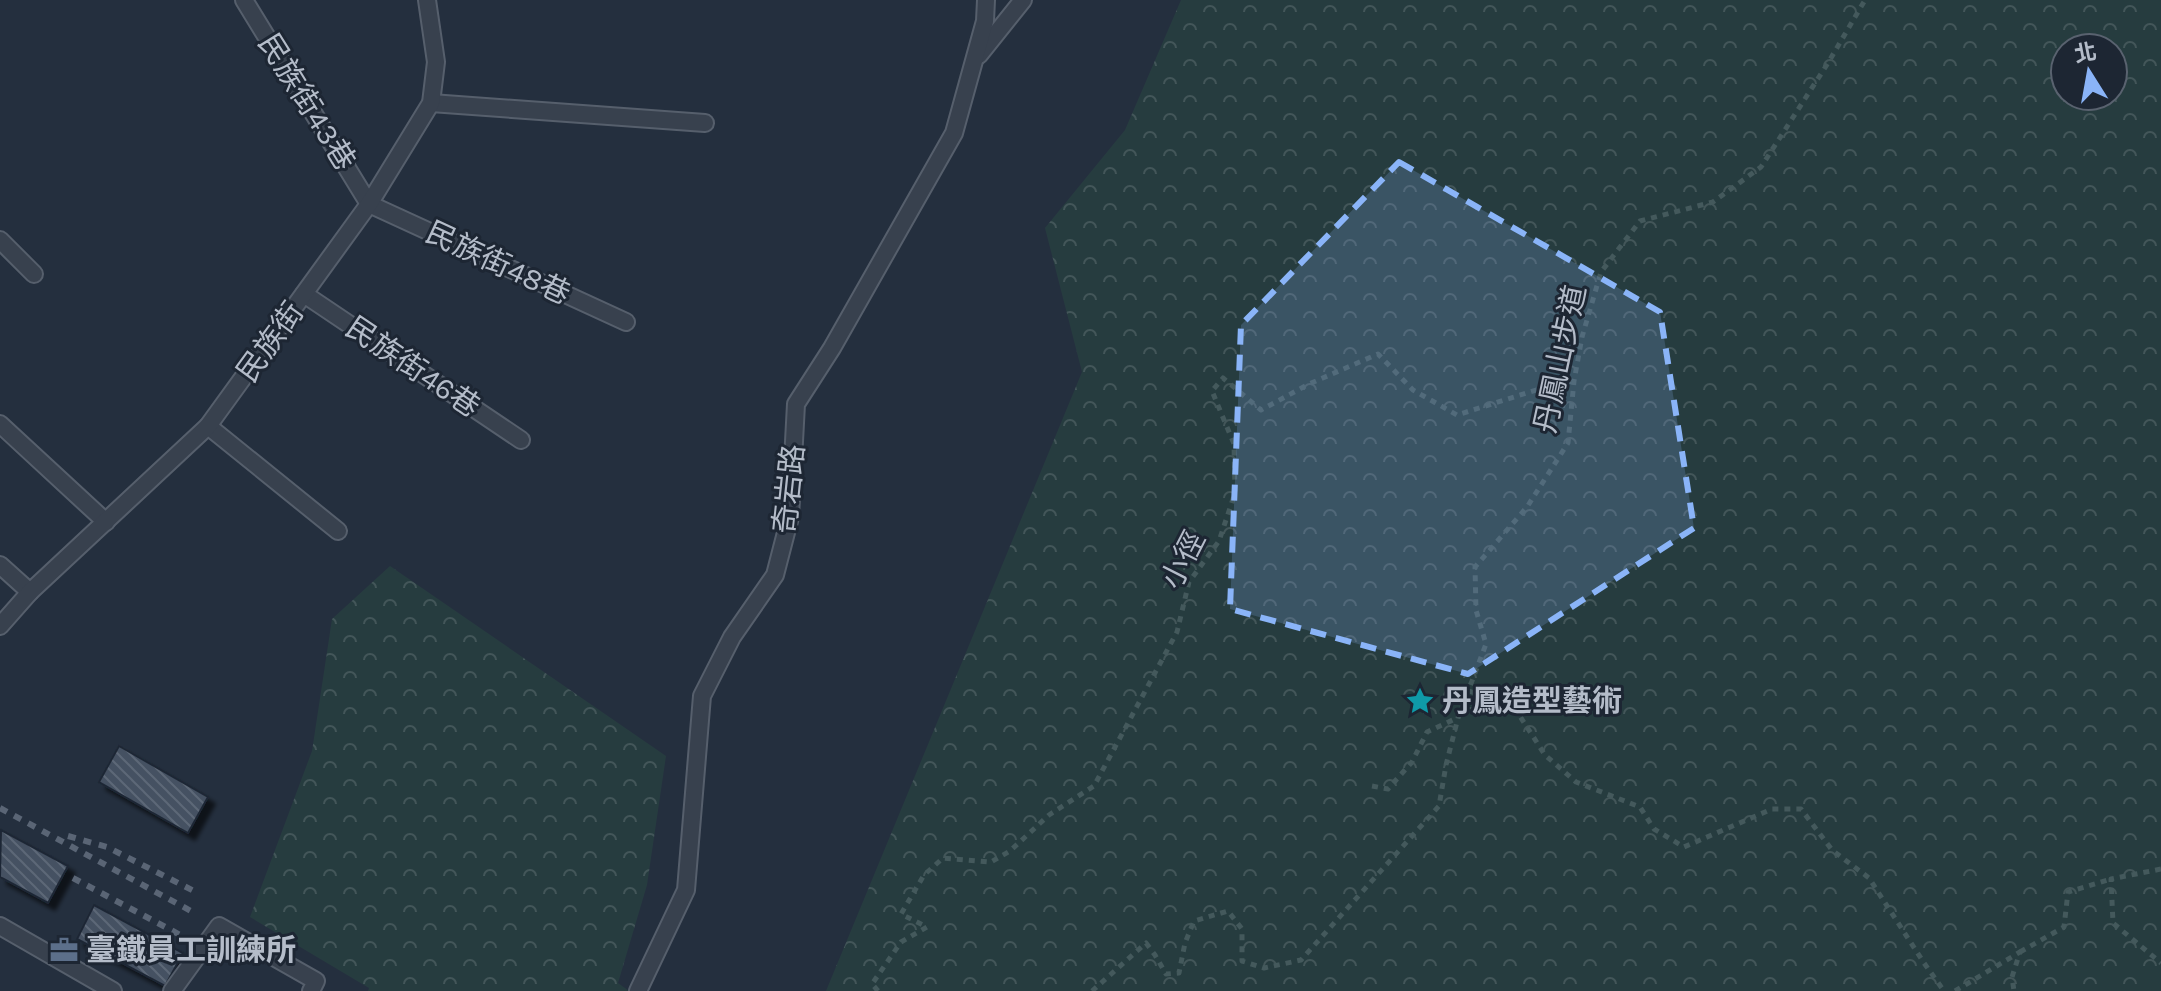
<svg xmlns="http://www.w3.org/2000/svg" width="2161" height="991" font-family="Karla,'Noto Sans TC',sans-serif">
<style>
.forest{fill:url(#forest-crowns);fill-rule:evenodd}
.building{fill:url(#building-back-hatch);stroke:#1f2835;stroke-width:2;filter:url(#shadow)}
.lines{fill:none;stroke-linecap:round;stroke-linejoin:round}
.service-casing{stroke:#565f6c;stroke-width:20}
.path{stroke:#44595c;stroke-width:5;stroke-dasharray:6 6;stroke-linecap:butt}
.service{stroke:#38414e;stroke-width:16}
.rail{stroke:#5a6575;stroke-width:6;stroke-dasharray:8 8;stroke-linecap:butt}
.marked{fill:#8ab4f8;fill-opacity:0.2;stroke:#8ab4f8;stroke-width:6;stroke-dasharray:16 10;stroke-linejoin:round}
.labels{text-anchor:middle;stroke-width:6;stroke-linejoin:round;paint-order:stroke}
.street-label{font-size:30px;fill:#b4bcc9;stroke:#1d2633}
.poi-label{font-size:30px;font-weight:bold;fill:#b4bcc9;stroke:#1d2633;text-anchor:start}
</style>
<defs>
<pattern id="forest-crowns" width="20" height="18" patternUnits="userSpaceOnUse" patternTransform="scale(2)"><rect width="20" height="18" fill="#263c3f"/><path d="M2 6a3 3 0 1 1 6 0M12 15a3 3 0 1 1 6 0" fill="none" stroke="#435659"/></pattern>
<pattern id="building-back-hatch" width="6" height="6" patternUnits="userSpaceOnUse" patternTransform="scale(2)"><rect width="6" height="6" fill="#455162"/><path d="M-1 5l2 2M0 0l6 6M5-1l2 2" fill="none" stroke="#5d6877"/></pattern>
<filter id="shadow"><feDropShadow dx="7" dy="7" stdDeviation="2" flood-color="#0009"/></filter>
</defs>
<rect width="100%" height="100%" fill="#242f3e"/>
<g class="forest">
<path d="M1181,0H2161V991H826L1082,372L1045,228L1125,130ZM2113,48V96H2065V48Z"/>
<polygon points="390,566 666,756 647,885 618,983 629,991 368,991 369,988 250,917 312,751 332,619"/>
</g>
<g class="building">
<polygon points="119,746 208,797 188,833 99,782"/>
<polygon points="1,830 68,866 48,903 0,877"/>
<polygon points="94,905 183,953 165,986 77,939"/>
</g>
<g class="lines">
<defs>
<g id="service">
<polyline points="244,0 369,204 626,322"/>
<polyline points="979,55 1023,0"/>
<polyline points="431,103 705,123"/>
<polyline points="0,240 34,274"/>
<polyline points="304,294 521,440"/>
<polyline points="0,424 106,522"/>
<polyline points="208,426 338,531"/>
<polyline points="0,565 30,592"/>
<polyline points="0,626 30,592 208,426 369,204 431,103 436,62 427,0"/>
<polyline points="0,926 113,991"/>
<polyline points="172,991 219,926 316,981 311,991"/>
<polyline points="638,991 686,890 702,696 732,637 775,575 790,517 796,404 832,348 954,133 985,21 986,0"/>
</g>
</defs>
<use href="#service" class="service-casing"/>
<g class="path">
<polyline points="1469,691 1514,707 1545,755 1576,782 1640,807 1654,829 1684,847 1772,809 1801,809 1832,850 1869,878 1924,963 1944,991"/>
<polyline points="1372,786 1388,789 1412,762 1427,732 1457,718"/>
<polyline points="2161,869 2111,879 2113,923 2161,963"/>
<polyline points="2020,952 2064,927 2068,892 2111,879"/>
<polyline points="878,991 872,984 901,942 927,927 901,914 924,875 943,858 991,862 1010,851 1049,815 1094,786 1177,632 1189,582 1219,541 1235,493 1234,444 1212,391 1223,378 1261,410 1309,384 1378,354 1413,390 1457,415 1552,385 1574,381"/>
<polyline points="1092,991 1146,943 1155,955 1166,974 1179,973 1185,943 1194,921 1228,911 1242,929 1242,961 1264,968 1301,960 1439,806 1446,765 1458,718 1486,644 1476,610 1475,567 1527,507 1568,443 1574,381 1582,337 1601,272 1640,221 1713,202 1761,167 1828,63 1865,0"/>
<polyline points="1955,991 2020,952 2012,977 2014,991"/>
</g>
<use href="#service" class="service"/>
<g class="rail">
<polyline points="0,808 191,911"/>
<polyline points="68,836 107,847 196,892"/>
<polyline points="73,878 186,938"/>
</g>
</g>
<path class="marked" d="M1399,162L1660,312L1694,528L1468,674L1230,609L1241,325Z"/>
<defs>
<symbol id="sight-bare" viewBox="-9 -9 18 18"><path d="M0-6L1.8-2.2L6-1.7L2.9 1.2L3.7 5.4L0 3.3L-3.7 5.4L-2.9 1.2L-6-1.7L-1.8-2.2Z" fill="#0f9aa8" stroke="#1d2633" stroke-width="2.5" paint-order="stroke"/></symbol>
<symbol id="office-bare" viewBox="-9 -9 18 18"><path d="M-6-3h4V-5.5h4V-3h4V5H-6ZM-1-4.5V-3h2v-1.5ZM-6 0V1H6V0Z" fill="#5c6f8a" stroke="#1d2633" stroke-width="2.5" paint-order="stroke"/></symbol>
</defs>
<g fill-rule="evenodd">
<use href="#sight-bare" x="1400" y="681" width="40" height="40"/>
<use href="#office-bare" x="44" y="930" width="40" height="40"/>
</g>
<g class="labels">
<g class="street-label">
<text transform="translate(307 102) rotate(58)" y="10">民族街43巷</text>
<text transform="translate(498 263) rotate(25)" y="10">民族街48巷</text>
<text transform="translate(270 342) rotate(-54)" y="10">民族街</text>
<text transform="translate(1560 359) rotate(-78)" y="10">丹鳳山步道</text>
<text transform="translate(413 367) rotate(34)" y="10">民族街46巷</text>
<text transform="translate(789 489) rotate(-84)" y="10">奇岩路</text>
<text transform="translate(1183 560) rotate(-63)" y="10">小徑</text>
</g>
<g class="poi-label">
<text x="1442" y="711">丹鳳造型藝術</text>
<text x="86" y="960">臺鐵員工訓練所</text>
</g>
</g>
<g transform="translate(2089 72) rotate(349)"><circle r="38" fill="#1d2633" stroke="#59626f" stroke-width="2"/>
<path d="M0-6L14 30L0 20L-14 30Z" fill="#8ab4f8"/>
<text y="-12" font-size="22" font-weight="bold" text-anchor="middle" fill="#b4bcc9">北</text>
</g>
</svg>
